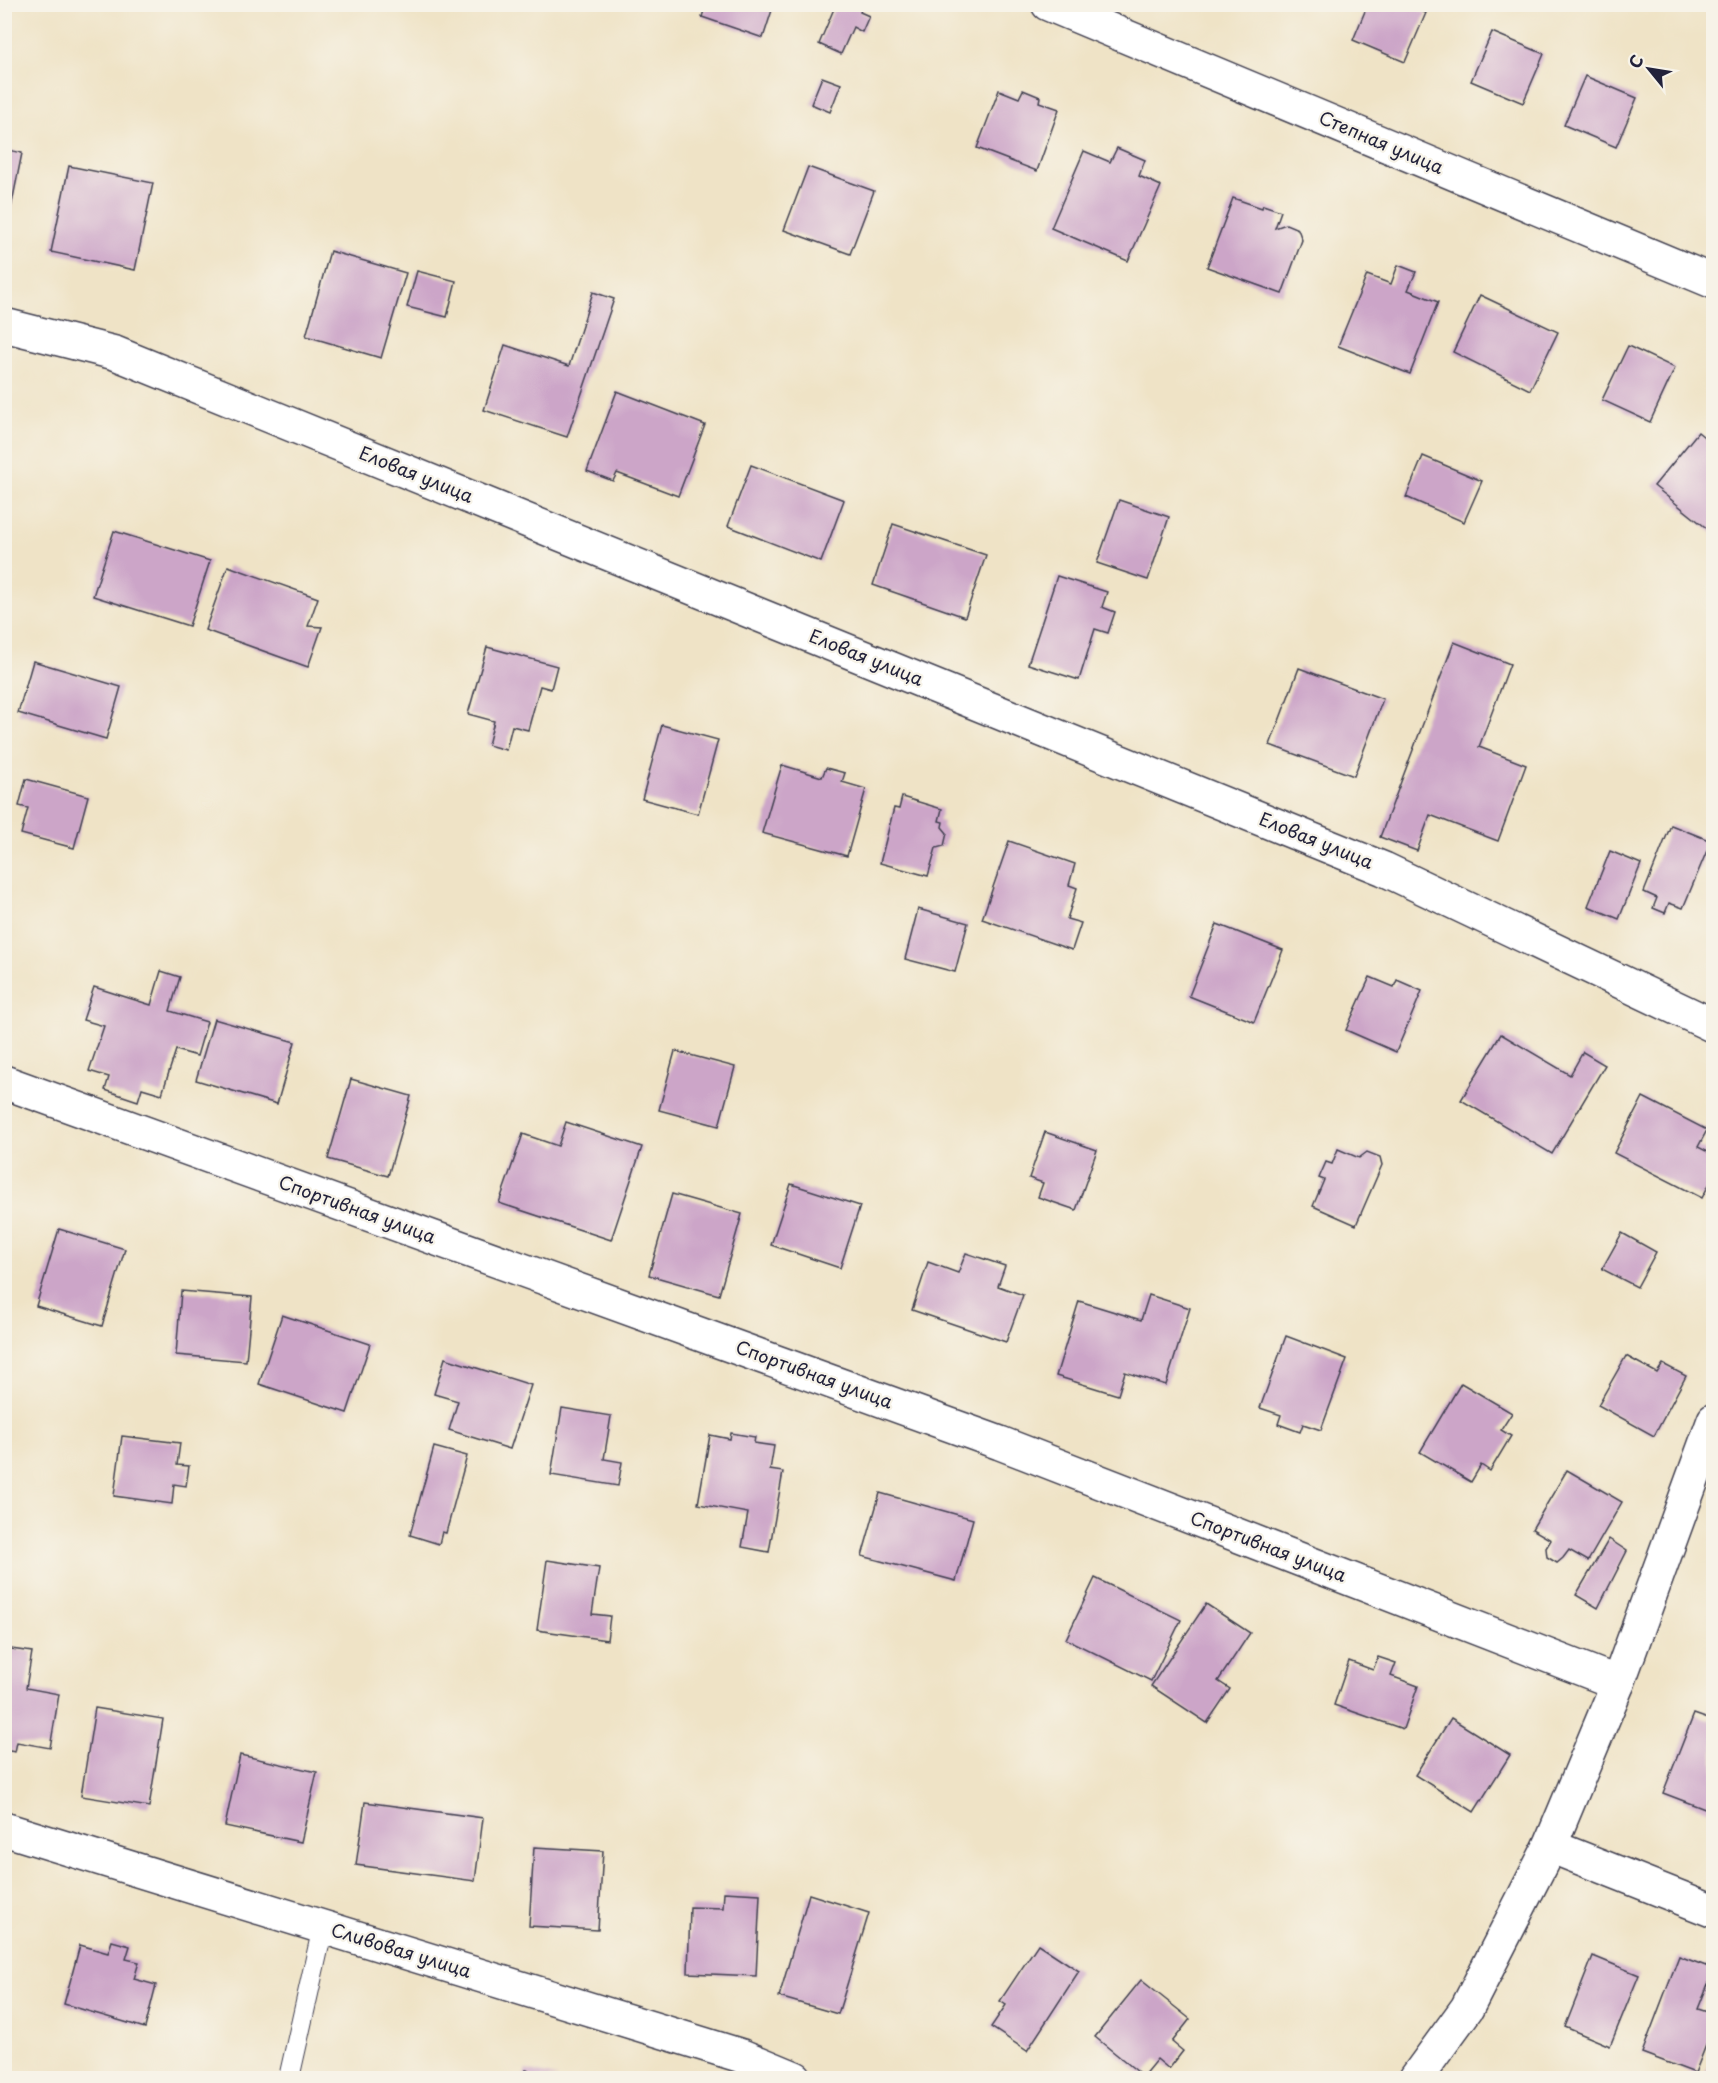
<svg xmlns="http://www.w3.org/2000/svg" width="1718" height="2083" font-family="'Playpen Sans',sans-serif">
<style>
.building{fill:#cca5c8}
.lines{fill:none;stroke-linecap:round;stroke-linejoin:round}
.service-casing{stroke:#413f50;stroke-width:22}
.minor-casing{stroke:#413f50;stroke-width:36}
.service{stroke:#fff;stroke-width:20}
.minor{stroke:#fff;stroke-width:33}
.labels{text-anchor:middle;stroke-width:4.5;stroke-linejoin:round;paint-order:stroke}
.street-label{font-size:18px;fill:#22223b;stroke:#f7f3e8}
</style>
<rect width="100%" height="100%" fill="#f7f3e8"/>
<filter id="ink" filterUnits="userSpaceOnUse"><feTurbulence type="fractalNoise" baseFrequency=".0167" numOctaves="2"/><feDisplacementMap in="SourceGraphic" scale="12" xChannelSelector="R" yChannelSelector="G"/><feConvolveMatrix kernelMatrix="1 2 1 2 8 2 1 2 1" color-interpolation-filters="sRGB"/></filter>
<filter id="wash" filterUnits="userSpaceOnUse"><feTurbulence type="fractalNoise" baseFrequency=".008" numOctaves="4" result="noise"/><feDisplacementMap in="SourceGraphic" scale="24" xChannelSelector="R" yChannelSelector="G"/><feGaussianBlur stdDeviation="1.35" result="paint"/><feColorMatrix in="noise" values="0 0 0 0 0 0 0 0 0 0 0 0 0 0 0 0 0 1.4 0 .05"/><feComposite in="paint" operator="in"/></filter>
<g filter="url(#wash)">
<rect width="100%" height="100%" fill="#efe3c6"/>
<g id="blocks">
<g class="building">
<polygon points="706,4 774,4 763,38 702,17"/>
<polygon points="836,4 863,4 860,12 869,16 862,32 853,27 841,54 819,44"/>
<polygon points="1368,4 1406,4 1426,13 1405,62 1353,40"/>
<polygon points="1492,32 1544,54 1523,103 1471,81"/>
<polygon points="1585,76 1637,98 1616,147 1564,125"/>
<polygon points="822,77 841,84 830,112 811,104"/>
<polygon points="999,90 1019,98 1023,90 1040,97 1039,102 1059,109 1037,171 977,148"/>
<polygon points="1117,148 1145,160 1139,176 1161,186 1128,261 1051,228 1084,151 1110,162"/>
<polygon points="4,149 22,153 6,233 4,232"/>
<polygon points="69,166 153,183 135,270 51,252"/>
<polygon points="808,167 874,191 850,254 784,230"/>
<polygon points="1233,198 1262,208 1263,205 1281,211 1275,228 1286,224 1298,229 1302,240 1282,294 1207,267"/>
<polygon points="330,251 406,273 381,358 306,336"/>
<polygon points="1398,265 1416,272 1408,290 1438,302 1410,374 1338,346 1367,275 1391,284"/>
<polygon points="417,271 456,281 447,317 407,307"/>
<polygon points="593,292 614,299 567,437 484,410 505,345 569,366"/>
<polygon points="1480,295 1558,332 1530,390 1453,352"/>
<polygon points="1628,346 1675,368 1650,422 1602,400"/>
<polygon points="617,391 705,425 678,496 617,473 613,481 587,471"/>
<polygon points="1698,432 1714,445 1714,534 1654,486"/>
<polygon points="1423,456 1482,481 1464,522 1406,497"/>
<polygon points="751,465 844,500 821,562 728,526"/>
<polygon points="1119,500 1169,517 1148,580 1097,563"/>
<polygon points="893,524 986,555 965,617 873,585"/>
<polygon points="114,531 210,561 189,626 93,596"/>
<polygon points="228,566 318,598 308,626 322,627 308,667 205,630"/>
<polygon points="1057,576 1107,592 1102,607 1115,612 1108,633 1095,629 1079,680 1028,664"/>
<polygon points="1454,642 1510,664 1479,747 1526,765 1498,841 1430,815 1417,851 1380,837"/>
<polygon points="487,647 557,666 551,689 540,686 528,730 512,726 506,750 488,745 494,721 468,714"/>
<polygon points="33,661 121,687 106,739 18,713"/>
<polygon points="1299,668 1383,699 1354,776 1270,745"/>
<polygon points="662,725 718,740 698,814 642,799"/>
<polygon points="782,765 822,777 826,768 845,773 842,782 866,789 847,856 762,833"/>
<polygon points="26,779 88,796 74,848 21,834 28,808 19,806"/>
<polygon points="902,797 942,809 939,821 943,822 942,827 947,833 944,846 936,848 928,876 880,863 894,808 899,809"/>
<polygon points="1671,825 1711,841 1683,908 1669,903 1665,913 1653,908 1657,898 1644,892"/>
<polygon points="1009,841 1075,864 1069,885 1077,888 1067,919 1081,923 1072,950 982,919"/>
<polygon points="1610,851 1641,864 1619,919 1588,906"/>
<polygon points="918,909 968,923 955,972 905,959"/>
<polygon points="1217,924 1283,950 1254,1022 1189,996"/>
<polygon points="161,971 180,977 170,1011 207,1022 197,1056 176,1050 162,1094 142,1088 138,1101 105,1090 109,1077 89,1071 104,1026 83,1020 94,987 151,1005"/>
<polygon points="1370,977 1394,987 1397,980 1422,991 1396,1052 1346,1030"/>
<polygon points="214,1019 295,1042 277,1104 196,1080"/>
<polygon points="1501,1034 1570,1075 1583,1052 1605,1065 1552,1154 1461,1100"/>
<polygon points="675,1051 735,1067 719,1126 659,1110"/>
<polygon points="351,1079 411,1096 388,1176 328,1159"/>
<polygon points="1643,1097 1707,1130 1698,1147 1714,1155 1714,1175 1702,1198 1614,1153"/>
<polygon points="566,1122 642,1147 611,1240 499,1203 523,1134 558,1146"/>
<polygon points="1045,1132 1097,1150 1076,1210 1038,1197 1043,1183 1029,1178"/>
<polygon points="1338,1149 1359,1158 1367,1152 1380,1157 1382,1165 1356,1225 1313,1206 1324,1180 1319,1178 1326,1162 1332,1164"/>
<polygon points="791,1184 860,1206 840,1268 771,1245"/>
<polygon points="672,1194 742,1214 719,1295 649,1275"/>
<polygon points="59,1229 125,1249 102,1326 36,1306"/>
<polygon points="1622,1233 1656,1252 1637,1287 1602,1269"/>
<polygon points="966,1253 1005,1266 998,1286 1023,1295 1006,1342 912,1310 928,1262 958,1273"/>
<polygon points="181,1291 252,1297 246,1361 176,1355"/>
<polygon points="1149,1295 1190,1308 1166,1385 1125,1372 1118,1395 1056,1376 1079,1301 1141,1320"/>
<polygon points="282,1315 370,1344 347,1413 259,1384"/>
<polygon points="1286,1336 1347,1359 1321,1430 1303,1424 1300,1432 1278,1424 1281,1415 1260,1408"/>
<polygon points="1626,1356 1657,1373 1663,1364 1686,1376 1654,1436 1598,1405"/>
<polygon points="445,1358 531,1385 510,1449 449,1430 458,1401 434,1394"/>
<polygon points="1461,1383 1512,1413 1501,1430 1511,1436 1490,1471 1481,1465 1471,1482 1420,1452"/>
<polygon points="562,1408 611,1416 604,1459 622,1462 618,1486 551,1475"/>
<polygon points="731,1433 755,1437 754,1443 774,1446 770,1470 783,1472 769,1552 742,1547 748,1513 698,1504 710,1435 730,1439"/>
<polygon points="122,1436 180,1443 177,1465 189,1466 186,1486 174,1484 172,1504 114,1496"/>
<polygon points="434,1447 467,1456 446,1533 442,1532 439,1544 410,1535"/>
<polygon points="1567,1470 1622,1502 1588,1561 1569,1550 1563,1558 1557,1563 1547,1557 1546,1548 1551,1540 1532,1529"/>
<polygon points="880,1493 973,1519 956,1581 862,1556"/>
<polygon points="1609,1539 1627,1551 1598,1608 1576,1595"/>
<polygon points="547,1560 599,1568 592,1614 610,1616 607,1640 537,1630"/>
<polygon points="1095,1578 1181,1620 1151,1681 1066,1639"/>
<polygon points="1206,1604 1250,1633 1218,1681 1230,1689 1207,1723 1151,1686"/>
<polygon points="4,1648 32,1652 26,1688 59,1694 50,1748 17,1742 15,1752 4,1750"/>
<polygon points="1378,1657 1396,1663 1391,1676 1418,1686 1403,1729 1334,1705 1349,1661 1373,1670"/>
<polygon points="95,1708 163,1719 149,1807 81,1796"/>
<polygon points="1694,1714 1714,1721 1714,1803 1710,1811 1663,1793"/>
<polygon points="1451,1718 1510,1755 1474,1812 1415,1775"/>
<polygon points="240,1755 317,1772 301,1842 225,1826"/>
<polygon points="365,1802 483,1818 475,1881 356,1865"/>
<polygon points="534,1847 603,1851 598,1930 529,1926"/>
<polygon points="724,1892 760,1894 756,1976 688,1973 690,1907 723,1908"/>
<polygon points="809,1894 869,1913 838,2014 779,1997"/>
<polygon points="112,1941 130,1946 126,1959 139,1962 134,1979 156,1985 145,2028 64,2004 80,1945 108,1953"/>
<polygon points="1038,1944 1079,1971 1027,2051 991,2027 1006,2005 1000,2001"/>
<polygon points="1593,1956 1639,1975 1610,2046 1565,2027"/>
<polygon points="1679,1956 1714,1969 1698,2009 1714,2014 1714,2025 1695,2073 1642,2053"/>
<polygon points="1141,1980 1190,2019 1172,2042 1183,2051 1169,2069 1157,2059 1143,2076 1095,2037"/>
<polygon points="1714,2056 1714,2078 1703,2078"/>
<polygon points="526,2070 558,2078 523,2078"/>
</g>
</g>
</g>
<g filter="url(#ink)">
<use href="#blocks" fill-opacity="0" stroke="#413f50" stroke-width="1.5"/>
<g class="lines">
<defs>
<polyline id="service" points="289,2078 323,1927"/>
<g id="minor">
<polyline points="1048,4 1714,282"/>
<polyline points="4,325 115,353 1384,869 1714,1026"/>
<polyline points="4,1082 1000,1443 1618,1683"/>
<polyline points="4,1829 742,2056 795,2078"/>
<polyline points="1550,1846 1714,1911"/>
<polyline points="1416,2078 1467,2008 1550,1846 1618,1683 1714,1420"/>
</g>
</defs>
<use href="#service" class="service-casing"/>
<use href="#minor" class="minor-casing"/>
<use href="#service" class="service"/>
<use href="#minor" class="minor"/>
</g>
</g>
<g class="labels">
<g class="street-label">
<text transform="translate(1381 143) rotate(23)" y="6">Степная улица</text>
<text transform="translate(416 475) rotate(22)" y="6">Еловая улица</text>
<text transform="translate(866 658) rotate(22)" y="6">Еловая улица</text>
<text transform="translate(1316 841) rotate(22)" y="6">Еловая улица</text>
<text transform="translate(357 1210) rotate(20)" y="6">Спортивная улица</text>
<text transform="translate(814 1375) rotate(20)" y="6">Спортивная улица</text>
<text transform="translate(1268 1547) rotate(21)" y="6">Спортивная улица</text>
<text transform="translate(401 1951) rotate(17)" y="6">Сливовая улица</text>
</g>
</g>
<rect width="1718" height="2083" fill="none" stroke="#f7f3e8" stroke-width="24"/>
<g transform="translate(1649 69) rotate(300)" stroke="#f7f3e8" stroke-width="4.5" paint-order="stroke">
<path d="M0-4.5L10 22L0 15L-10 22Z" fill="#22223b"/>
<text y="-9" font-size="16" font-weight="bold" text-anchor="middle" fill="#22223b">С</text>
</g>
</svg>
